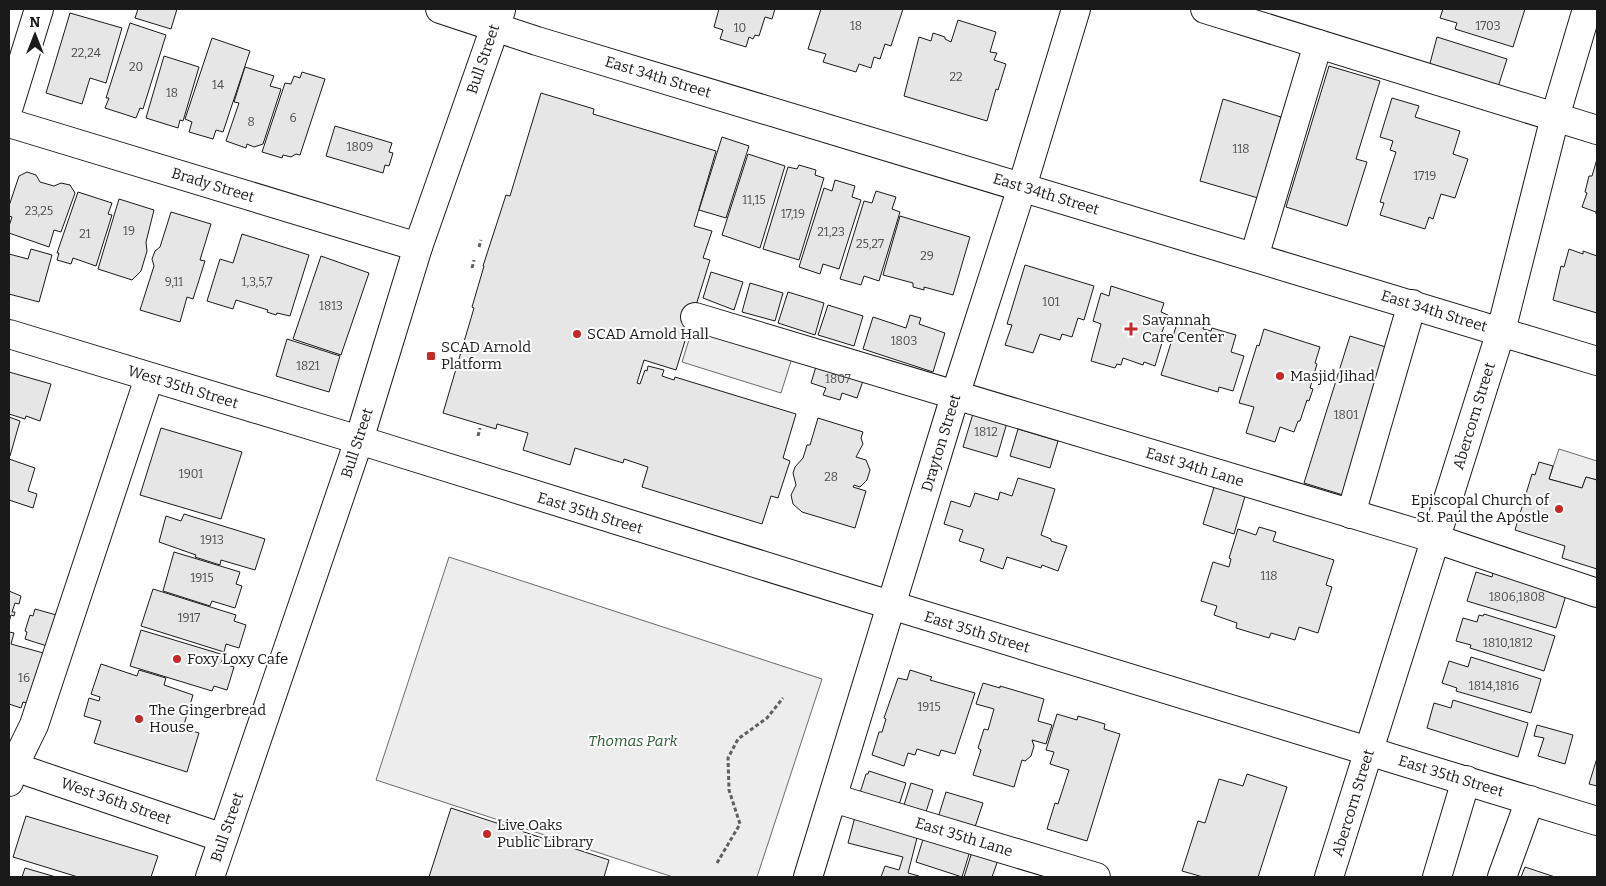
<svg xmlns="http://www.w3.org/2000/svg" width="1606" height="886" font-family="Bitter,serif">
<style>
.built{fill:#ededed;stroke:#6a6a6a}
.building{fill:#e6e6e6;stroke:#1a1a1a}
.lines{fill:none;stroke-linecap:round;stroke-linejoin:round}
.minor-casing{stroke:#1a1a1a;stroke-width:30}
.major-casing{stroke:#1a1a1a;stroke-width:30}
.path{stroke:#5f5f5f;stroke-width:3;stroke-dasharray:4 2.5;stroke-linecap:butt}
.minor{stroke:#fff;stroke-width:28}
.major{stroke:#fff;stroke-width:28}
.poi-dot{fill:#c62828;stroke:#fff;stroke-width:2}
.labels{text-anchor:middle;stroke-width:4;stroke-linejoin:round;paint-order:stroke}
.number-label{font-size:12px;fill:#4d4d4d}
.street-label{font-size:15px;fill:#1a1a1a;stroke:#fff}
.poi-label{font-size:15px;fill:#1a1a1a;stroke:#fff;text-anchor:start}
.park-label{font-size:15px;font-style:italic;fill:#2b5a34;stroke:#fff}
</style>
<rect width="100%" height="100%" fill="#fff"/>
<g class="built">
<polygon points="693,327 792,358 781,393 682,362"/>
<polygon points="1559,449 1597,461 1597,480 1586,477 1582,488 1549,479"/>
<polygon points="449,557 822,679 757,877 673,877 376,780"/>
</g>
<g class="building">
<polygon points="138,9 177,9 171,29 135,18"/>
<polygon points="719,9 775,9 772,19 765,17 759,36 755,35 753,39 749,37 746,47 720,39 723,30 714,27"/>
<polygon points="821,9 903,9 891,46 885,44 880,59 874,57 871,68 859,64 856,72 823,62 826,54 808,49"/>
<polygon points="1443,9 1525,9 1513,47 1455,29 1457,23 1440,18"/>
<polygon points="70,13 122,28 106,83 90,78 82,104 46,93"/>
<polygon points="958,20 996,32 990,52 997,53 994,60 1006,64 998,90 996,89 987,121 904,96 919,37 931,41 933,33 945,37 945,39 951,42"/>
<polygon points="130,23 166,35 143,109 140,108 136,118 105,108 109,98 106,98"/>
<polygon points="1437,37 1507,59 1498,87 1429,67"/>
<polygon points="212,38 250,51 223,132 216,130 213,139 189,132 192,122 185,119"/>
<polygon points="164,56 199,67 183,121 180,120 178,128 146,118"/>
<polygon points="1329,66 1380,81 1356,159 1367,162 1347,226 1286,207"/>
<polygon points="245,67 274,76 270,86 281,89 263,144 254,147 247,144 246,148 226,141 239,103 234,102"/>
<polygon points="302,72 325,79 300,155 296,154 291,157 283,155 282,158 262,152 285,83 291,84 294,76 300,78"/>
<polygon points="541,93 594,109 593,114 716,151 694,226 712,231 703,258 710,260 676,370 644,360 637,383 640,384 645,370 647,371 648,366 664,370 662,376 674,380 675,377 796,414 783,458 790,461 778,498 771,496 762,524 642,487 648,467 624,459 623,463 575,448 570,465 523,450 528,433 497,424 496,429 443,413 474,308 472,307 484,266 483,266 506,195 510,196"/>
<polygon points="1392,98 1419,106 1415,117 1460,131 1453,154 1468,159 1455,198 1441,194 1433,219 1429,217 1425,229 1380,215 1384,203 1380,202 1396,152 1390,150 1393,141 1380,137"/>
<polygon points="1223,99 1281,117 1258,198 1200,181"/>
<polygon points="335,126 392,143 389,152 393,153 389,166 385,165 383,173 326,156"/>
<polygon points="722,137 749,146 726,218 699,210"/>
<polygon points="748,154 785,166 760,248 722,235"/>
<polygon points="1597,159 1597,215 1596,214 1596,212 1582,207 1587,193 1585,192 1589,176 1592,176"/>
<polygon points="799,165 816,170 815,175 824,178 799,260 763,249 788,167 797,169"/>
<polygon points="27,172 36,175 40,182 54,186 61,183 70,185 75,193 61,232 54,230 49,247 9,233 9,226 12,217 9,216 9,206 19,176"/>
<polygon points="835,180 855,186 852,197 861,200 839,269 823,264 820,274 799,267 824,188 832,191"/>
<polygon points="876,191 896,197 892,209 900,212 879,281 864,276 861,285 840,279 864,201 872,203"/>
<polygon points="78,192 112,203 108,214 112,215 96,266 73,258 71,264 57,260 59,253 57,253"/>
<polygon points="119,199 154,210 146,242 147,251 141,271 132,280 98,269"/>
<polygon points="171,212 211,224 200,260 205,261 193,299 187,297 180,322 140,310 154,266 152,259 155,251 160,247"/>
<polygon points="900,216 970,237 953,295 924,287 924,290 913,287 913,283 883,275"/>
<polygon points="242,234 309,255 290,316 277,313 276,315 267,312 268,310 236,300 233,309 207,301 220,259 233,263"/>
<polygon points="31,249 52,255 39,302 9,294 9,254 28,259"/>
<polygon points="1569,249 1583,254 1583,251 1597,256 1597,313 1553,300 1561,266 1564,267"/>
<polygon points="321,256 369,273 341,355 293,339"/>
<polygon points="1025,265 1094,286 1084,320 1078,318 1072,337 1062,334 1060,340 1040,334 1033,353 1005,345 1012,325 1007,324"/>
<polygon points="711,272 743,282 734,310 703,298"/>
<polygon points="750,283 783,293 775,321 742,312"/>
<polygon points="1111,286 1164,303 1161,312 1168,315 1161,335 1164,336 1155,366 1144,362 1143,365 1123,358 1121,365 1117,364 1115,368 1091,361 1101,324 1093,321 1101,293 1109,296"/>
<polygon points="788,292 824,303 815,335 778,323"/>
<polygon points="828,305 863,316 854,346 818,335"/>
<polygon points="910,315 921,318 919,324 945,333 933,372 863,349 873,317 906,328"/>
<polygon points="1179,317 1204,325 1203,329 1211,331 1212,328 1236,335 1231,352 1244,356 1233,391 1219,387 1218,392 1161,375"/>
<polygon points="1264,329 1320,347 1315,363 1317,364 1310,388 1313,389 1309,401 1307,400 1300,421 1298,421 1294,432 1280,427 1275,442 1246,433 1254,407 1239,403 1257,345 1259,346"/>
<polygon points="1350,336 1389,348 1343,495 1304,483"/>
<polygon points="287,339 340,356 329,392 276,376"/>
<polygon points="818,360 865,375 857,398 842,393 840,400 823,395 826,388 811,383"/>
<polygon points="9,372 51,384 40,421 26,416 25,419 9,414"/>
<polygon points="975,407 1009,416 997,457 963,447"/>
<polygon points="9,417 20,421 10,456 9,456"/>
<polygon points="818,418 863,432 861,438 863,444 856,457 866,460 870,470 867,480 860,487 854,485 853,487 866,491 855,528 802,512 793,504 791,495 796,485 793,473 795,467 803,458 807,445 810,445"/>
<polygon points="161,428 242,452 221,519 140,495"/>
<polygon points="1018,429 1058,441 1050,468 1010,456"/>
<polygon points="9,459 35,468 28,491 37,494 33,508 9,500"/>
<polygon points="1539,462 1553,466 1549,479 1582,488 1586,477 1597,480 1597,569 1562,558 1565,546 1515,530 1532,474 1535,475"/>
<polygon points="1018,478 1055,489 1041,535 1051,539 1051,541 1067,546 1058,571 1042,565 1041,568 1007,557 1003,569 980,561 984,549 959,541 963,530 944,524 951,501 970,507 975,493 998,500 1000,492 1012,496"/>
<polygon points="1215,484 1246,493 1234,534 1203,524"/>
<polygon points="184,514 265,539 255,570 221,560 220,565 195,557 196,555 159,542 166,516 181,521"/>
<polygon points="1259,527 1276,532 1273,541 1334,560 1326,585 1332,587 1318,633 1299,627 1295,640 1271,633 1269,638 1236,628 1237,623 1214,615 1217,606 1201,601 1213,562 1229,567 1231,559 1229,558 1238,529 1256,535"/>
<polygon points="174,552 240,572 236,584 242,586 235,608 212,601 210,606 163,591"/>
<polygon points="1494,569 1567,592 1556,628 1467,601 1476,572 1492,577"/>
<polygon points="153,589 236,615 234,621 246,625 239,648 226,644 224,652 141,626"/>
<polygon points="9,591 21,596 19,604 15,603 12,612 15,612 14,616 11,615 9,622"/>
<polygon points="35,609 60,616 50,647 25,639 27,632 25,631 30,615 33,616"/>
<polygon points="1484,614 1555,636 1544,671 1470,648 1471,645 1456,641 1463,618 1477,622 1479,615 1483,616"/>
<polygon points="141,630 224,655 221,663 234,667 227,690 214,686 212,691 130,666"/>
<polygon points="9,632 14,633 11,644 47,654 32,704 23,702 21,708 9,704"/>
<polygon points="1471,657 1541,679 1531,713 1456,691 1457,688 1442,683 1449,661 1468,667"/>
<polygon points="101,664 137,676 139,670 166,678 164,685 193,695 183,728 199,733 187,772 94,743 101,721 84,716 89,698 99,701 100,697 91,694"/>
<polygon points="910,670 932,677 930,680 975,693 955,754 941,750 939,756 917,749 915,755 908,753 904,766 872,755 879,732 882,732 886,719 884,718 898,678 907,680"/>
<polygon points="983,683 1000,688 1000,686 1044,699 1038,721 1052,725 1046,744 1032,740 1034,746 1031,756 1025,761 1022,760 1014,787 973,775 981,750 978,748 984,729 988,730 994,709 976,704"/>
<polygon points="1453,700 1528,723 1518,757 1427,728 1434,703 1451,708"/>
<polygon points="1057,714 1077,720 1078,716 1105,724 1104,729 1120,734 1087,841 1047,829 1055,803 1058,804 1069,770 1050,764 1054,752 1046,750"/>
<polygon points="1537,725 1573,735 1565,764 1538,756 1544,738 1534,736"/>
<polygon points="1597,758 1597,786 1589,784"/>
<polygon points="869,771 906,783 897,811 859,796 866,774 868,774"/>
<polygon points="1247,774 1287,787 1258,877 1203,877 1182,871 1198,821 1205,823 1219,779 1243,786"/>
<polygon points="911,783 933,790 925,815 903,808"/>
<polygon points="946,792 983,803 973,833 937,821"/>
<polygon points="451,808 609,860 604,877 429,877"/>
<polygon points="26,816 158,856 151,877 78,877 13,857"/>
<polygon points="855,817 918,834 908,873 919,876 919,877 881,877 885,866 899,870 903,857 848,843"/>
<polygon points="924,836 970,851 962,877 916,862"/>
<polygon points="972,852 998,860 992,877 964,877"/>
<polygon points="1525,867 1555,877 1521,877"/>
<polygon points="25,868 56,877 22,877"/>
</g>
<g class="lines">
<defs>
<g id="minor">
<polyline points="440,9 537,41 1597,361"/>
<polyline points="1205,9 1597,130"/>
<polyline points="9,123 418,247"/>
<polyline points="1254,257 1318,44"/>
<polyline points="695,317 1436,539 1597,593"/>
<polyline points="9,334 359,440 858,595 1597,821"/>
<polyline points="1351,514 1412,304"/>
<polyline points="9,765 223,838"/>
<polyline points="9,782 14,766 34,725 149,378"/>
<polyline points="833,798 1096,877"/>
<polyline points="210,877 359,440 418,247 501,10"/>
<polyline points="1437,877 1466,780"/>
<polyline points="1502,877 1530,800"/>
</g>
<g id="major">
<polyline points="9,106 39,9"/>
<polyline points="808,877 955,396 1022,187 1076,9"/>
<polyline points="1329,877 1501,331 1555,117 1587,9"/>
</g>
</defs>
<use href="#minor" class="minor-casing"/>
<use href="#major" class="major-casing"/>
<g class="path">
<polyline points="479,247 481,240"/>
<polyline points="472,268 474,260"/>
<polyline points="478,436 480,428"/>
<polyline points="717,863 740,824 729,790 728,758 738,739 767,718 783,698"/>
</g>
<use href="#minor" class="minor"/>
<use href="#major" class="major"/>
</g>
<g class="poi-dot">
<path d="M1128.5 321.5h5v5h5v5h-5v5h-5v-5h-5v-5h5z"/>
<circle cx="577" cy="334" r="5"/>
<rect x="426" y="351" width="10" height="10" rx="2.5"/>
<circle cx="1280" cy="376" r="5"/>
<circle cx="1559" cy="509" r="5"/>
<circle cx="177" cy="659" r="5"/>
<circle cx="139" cy="719" r="5"/>
<circle cx="487" cy="834" r="5"/>
</g>
<g class="labels">
<g class="number-label">
<text x="856" y="30">18</text>
<text x="1488" y="30">1703</text>
<text x="740" y="32">10</text>
<text x="86" y="57">22,24</text>
<text x="136" y="71">20</text>
<text x="956" y="81">22</text>
<text x="218" y="89">14</text>
<text x="172" y="97">18</text>
<text x="293" y="122">6</text>
<text x="251" y="126">8</text>
<text x="360" y="151">1809</text>
<text x="1241" y="153">118</text>
<text x="1425" y="180">1719</text>
<text x="754" y="204">11,15</text>
<text x="39" y="215">23,25</text>
<text x="793" y="218">17,19</text>
<text x="129" y="235">19</text>
<text x="831" y="236">21,23</text>
<text x="85" y="238">21</text>
<text x="870" y="248">25,27</text>
<text x="927" y="260">29</text>
<text x="174" y="286">9,11</text>
<text x="257" y="286">1,3,5,7</text>
<text x="1051" y="306">101</text>
<text x="331" y="310">1813</text>
<text x="904" y="345">1803</text>
<text x="308" y="370">1821</text>
<text x="838" y="383">1807</text>
<text x="1346" y="419">1801</text>
<text x="986" y="436">1812</text>
<text x="191" y="478">1901</text>
<text x="831" y="481">28</text>
<text x="212" y="544">1913</text>
<text x="1269" y="580">118</text>
<text x="202" y="582">1915</text>
<text x="1517" y="601">1806,1808</text>
<text x="189" y="622">1917</text>
<text x="1508" y="647">1810,1812</text>
<text x="24" y="682">16</text>
<text x="1494" y="690">1814,1816</text>
<text x="929" y="711">1915</text>
</g>
<g class="street-label">
<text transform="translate(483 59) rotate(-71)" y="5">Bull Street</text>
<text transform="translate(658 77) rotate(17)" y="5">East 34th Street</text>
<text transform="translate(213 185) rotate(17)" y="5">Brady Street</text>
<text transform="translate(1046 194) rotate(17)" y="5">East 34th Street</text>
<text transform="translate(1434 311) rotate(17)" y="5">East 34th Street</text>
<text transform="translate(183 387) rotate(17)" y="5">West 35th Street</text>
<text transform="translate(1474 416) rotate(-73)" y="5">Abercorn Street</text>
<text transform="translate(357 443) rotate(-72)" y="5">Bull Street</text>
<text transform="translate(941 443) rotate(-73)" y="5">Drayton Street</text>
<text transform="translate(1195 467) rotate(17)" y="5">East 34th Lane</text>
<text transform="translate(590 513) rotate(17)" y="5">East 35th Street</text>
<text transform="translate(977 632) rotate(17)" y="5">East 35th Street</text>
<text transform="translate(1451 776) rotate(17)" y="5">East 35th Street</text>
<text transform="translate(116 801) rotate(19)" y="5">West 36th Street</text>
<text transform="translate(1353 803) rotate(-73)" y="5">Abercorn Street</text>
<text transform="translate(227 827) rotate(-71)" y="5">Bull Street</text>
<text transform="translate(964 837) rotate(17)" y="5">East 35th Lane</text>
</g>
<g class="poi-label">
<text x="1142" y="325">Savannah<tspan x="1142" dy="17">Care Center</tspan></text>
<text x="587" y="339">SCAD Arnold Hall</text>
<text x="441" y="352">SCAD Arnold<tspan x="441" dy="17">Platform</tspan></text>
<text x="1290" y="381">Masjid Jihad</text>
<text x="1549" y="505" text-anchor="end">Episcopal Church of<tspan x="1549" dy="17">St. Paul the Apostle</tspan></text>
<text x="187" y="664">Foxy Loxy Cafe</text>
<text x="149" y="715">The Gingerbread<tspan x="149" dy="17">House</tspan></text>
<text x="497" y="830">Live Oaks<tspan x="497" dy="17">Public Library</tspan></text>
</g>
<g class="park-label">
<text x="633" y="746">Thomas Park</text>
</g>
</g>
<rect width="1606" height="886" fill="none" stroke="#1a1a1a" stroke-width="20"/>
<g transform="translate(35 35)" stroke="#ffffff" stroke-width="4" paint-order="stroke">
<path d="M0-4L9 19L0 12L-9 19Z" fill="#1a1a1a"/>
<text y="-8" font-size="14" font-weight="bold" text-anchor="middle" fill="#1a1a1a">N</text>
</g>
</svg>
